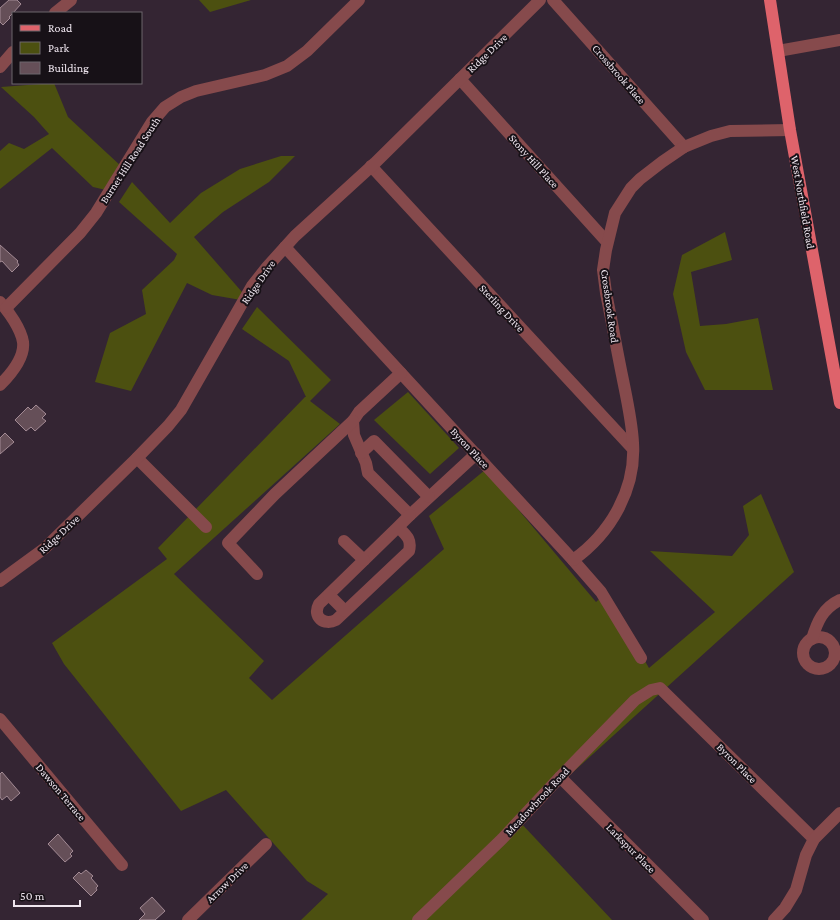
<svg xmlns="http://www.w3.org/2000/svg" width="840" height="920" font-family="'Crimson Pro',serif">
<style>
.green{fill:#4c5010}
.building{fill:#654f58;stroke:#a28a94}
.lines{fill:none;stroke-linecap:round;stroke-linejoin:round}
.minor{stroke:#864a4c;stroke-width:12}
.major{stroke:#de636b;stroke-width:12}
.labels{text-anchor:middle;stroke-width:4;stroke-linejoin:round;paint-order:stroke}
.street-label{font-size:11px;fill:#efe6ef;stroke:#171117}
</style>
<rect width="100%" height="100%" fill="#342533"/>
<g class="green">
<polygon points="199,0 251,0 210,12"/>
<polygon points="54,83 68,117 122,167 106,190 93,187 52,148 0,189 0,151 9,143 24,149 49,134 34,117 1,87"/>
<polygon points="281,156 295,156 269,182 223,212 194,237 242,292 241,300 212,295 187,283 131,391 95,382 110,333 146,314 142,290 174,260 177,254 119,202 132,182 170,223 201,193 240,169"/>
<polygon points="725,232 732,260 691,272 700,326 726,324 758,318 773,390 705,390 686,352 673,294 682,255"/>
<polygon points="257,307 331,380 310,401 340,424 174,574 264,661 249,678 272,700 444,549 429,516 485,470 596,602 606,593 649,668 715,612 650,551 732,556 749,535 743,506 761,494 794,572 519,821 612,920 301,920 328,894 307,881 226,790 181,811 64,664 52,643 167,559 158,548 305,397 306,397 289,361 242,329"/>
<polygon points="408,392 459,448 430,474 374,420"/>
</g>
<g class="building">
<polygon points="9,0 17,0 21,4 13,13 9,17 10,18 3,25 0,22 0,8"/>
<polygon points="0,245 18,261 17,262 19,265 12,272 2,261 0,262"/>
<polygon points="36,405 46,414 42,418 46,421 35,431 31,427 26,431 15,420 28,407 31,410"/>
<polygon points="5,433 14,442 0,454 0,438"/>
<polygon points="2,772 20,793 11,801 7,796 2,800 0,797 0,774"/>
<polygon points="58,834 73,851 70,854 72,856 65,862 48,844"/>
<polygon points="86,870 93,876 91,878 98,886 96,888 97,890 91,896 73,878 79,872 81,874"/>
<polygon points="152,897 165,911 155,920 139,920 145,914 140,908"/>
</g>
<g class="lines">
<g class="minor">
<polyline points="553,0 684,147"/>
<polyline points="55,13 71,0"/>
<polyline points="778,51 840,40"/>
<polyline points="0,67 13,52"/>
<polyline points="460,79 607,242"/>
<polyline points="371,166 633,449"/>
<polyline points="285,247 573,560 601,592 641,658"/>
<path d="M0,302C9,312 21,329 23,342C25,358 11,374 0,385"/>
<polyline points="6,308 80,233 96,213 152,122 165,107 181,97 196,91 265,75 287,66 307,51 359,0"/>
<polyline points="401,373 359,412 353,421 354,435 366,463 368,473 410,515 476,454"/>
<polyline points="361,453 374,441 429,497"/>
<polyline points="137,458 206,527"/>
<path d="M398,527C406,535 412,539 409,551L336,620C324,626 312,617 319,604L398,527L410,515"/>
<polyline points="344,541 364,560"/>
<path d="M573,560C611,533 636,489 633,443C632,422 627,400 623,380C617,351 612,322 606,293L603,270L606,250L615,213L631,188L640,179L662,162L684,147L711,136L730,131L790,130"/>
<polyline points="257,574 228,543 275,494 353,421"/>
<polyline points="0,581 45,548 137,458 168,426 181,410 252,286 267,267 295,236 375,163 540,0"/>
<polyline points="329,595 345,611"/>
<circle cx="819" cy="653" r="16"/>
<path d="M812,639C817,622 823,608 840,600"/>
<polyline points="0,719 122,865"/>
<polyline points="560,777 703,920"/>
<polyline points="188,920 266,844"/>
<polyline points="418,920 502,839 560,777 635,700 651,690 660,688 814,839"/>
<polyline points="774,920 785,908 796,890 806,855 814,839 840,813"/>
</g>
<polyline class="major" points="770,0 790,130 840,403"/>
</g>
<g class="labels">
<g class="street-label">
<text transform="translate(487 53) rotate(-44)" y="4">Ridge Drive</text>
<text transform="translate(619 74) rotate(49)" y="4">Crossbrook Place</text>
<text transform="translate(130 160) rotate(-57)" y="4">Burnet Hill Road South</text>
<text transform="translate(534 161) rotate(48)" y="4">Stony Hill Place</text>
<text transform="translate(803 202) rotate(80)" y="4">West Northfield Road</text>
<text transform="translate(258 282) rotate(-55)" y="4">Ridge Drive</text>
<text transform="translate(610 306) rotate(82)" y="4">Crossbrook Road</text>
<text transform="translate(502 308) rotate(47)" y="4">Sterling Drive</text>
<text transform="translate(470 448) rotate(47)" y="4">Byron Place</text>
<text transform="translate(59 534) rotate(-43)" y="4">Ridge Drive</text>
<text transform="translate(737 763) rotate(45)" y="4">Byron Place</text>
<text transform="translate(61 792) rotate(50)" y="4">Dawson Terrace</text>
<text transform="translate(537 801) rotate(-47)" y="4">Meadowbrook Road</text>
<text transform="translate(631 848) rotate(45)" y="4">Larkspur Place</text>
<text transform="translate(227 882) rotate(-44)" y="4">Arrow Drive</text>
</g>
</g>
<rect x="12" y="12" width="130" height="72" fill="#171117" stroke="#6d666d"/>
<rect x="20" y="25" width="20" height="6" fill="#de636b" stroke="#6d666d"/>
<text x="48" y="32" font-size="12" fill="#efe6ef">Road</text>
<rect x="20" y="42" width="20" height="12" fill="#4c5010" stroke="#6d666d"/>
<text x="48" y="52" font-size="12" fill="#efe6ef">Park</text>
<rect x="20" y="62" width="20" height="12" fill="#654f58" stroke="#6d666d"/>
<text x="48" y="72" font-size="12" fill="#efe6ef">Building</text>
<path d="M14 900v6h66v-6" fill="none" stroke="#efe6ef" stroke-width="2"/>
<text x="20" y="900" font-size="12" fill="#efe6ef" stroke="#171117" stroke-width="3" paint-order="stroke">50 m</text>
</svg>
